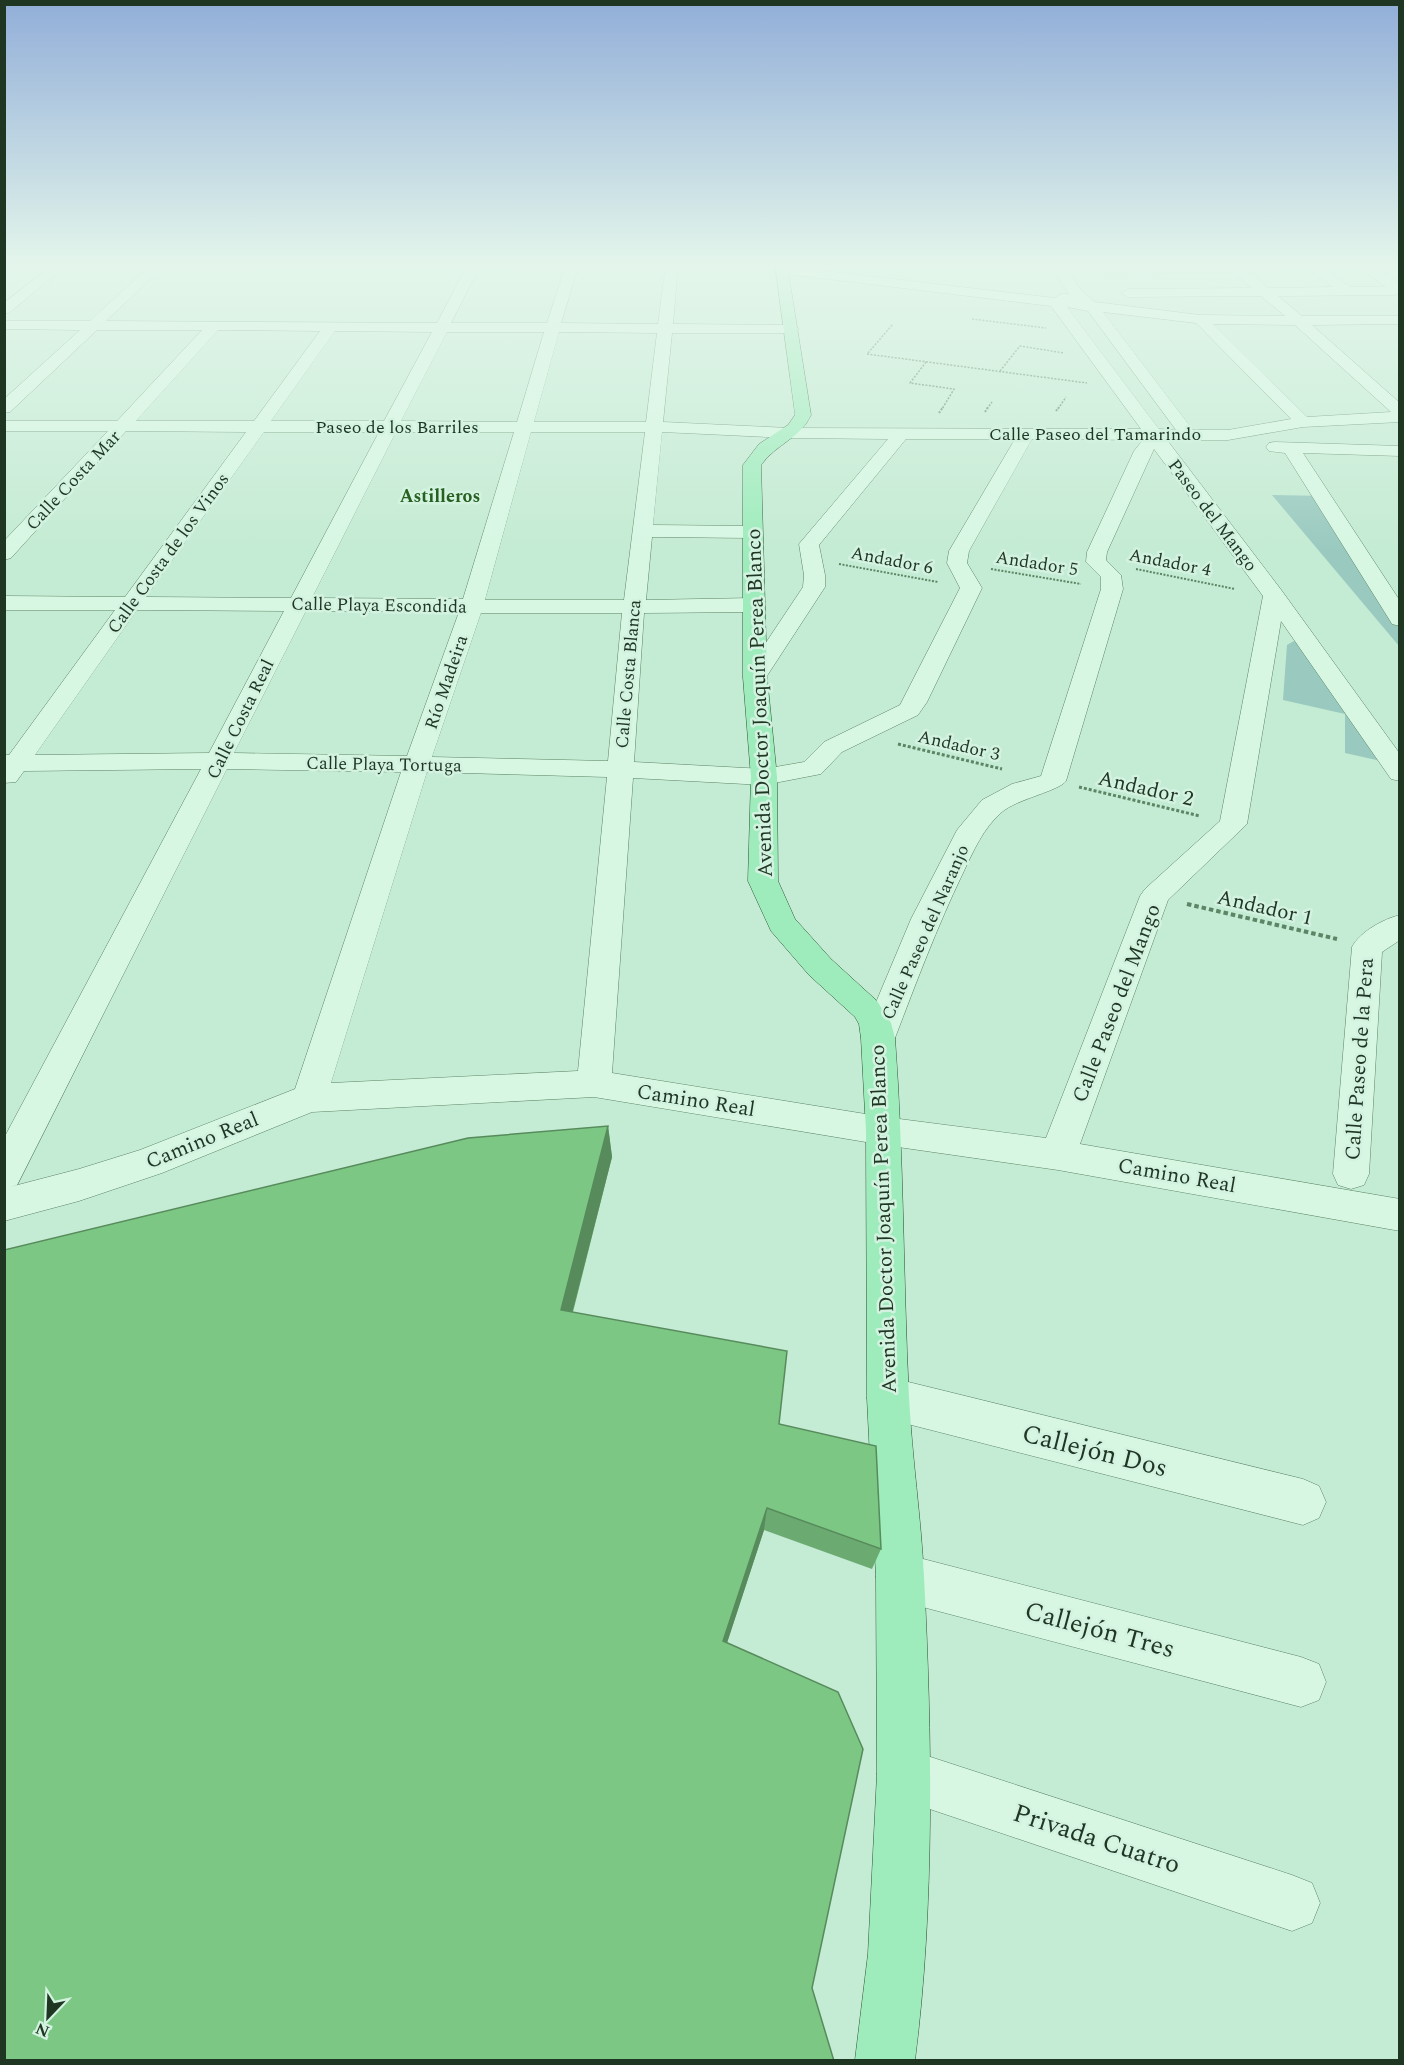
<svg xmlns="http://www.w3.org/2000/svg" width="1404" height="2065" font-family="Spectral,serif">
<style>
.green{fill:#99c9bf}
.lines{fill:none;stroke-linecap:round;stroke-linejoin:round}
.minor-casing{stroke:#5c8565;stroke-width:1}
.major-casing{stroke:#305335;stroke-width:1}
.path-far3{stroke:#5c8565;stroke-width:1.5;stroke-dasharray:2 1.5;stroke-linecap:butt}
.path-far2{stroke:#5c8565;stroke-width:2;stroke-dasharray:2 1.5;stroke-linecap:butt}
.path-far1{stroke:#5c8565;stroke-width:3;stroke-dasharray:3 2;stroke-linecap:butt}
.path{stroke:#5c8565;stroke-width:4;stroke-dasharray:4.5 3;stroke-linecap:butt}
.minor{fill:#d7f7e3;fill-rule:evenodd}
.major{fill:#9eecbc;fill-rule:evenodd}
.wall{fill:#6bab72}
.shaded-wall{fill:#578b5c}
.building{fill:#7cc784;stroke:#578b5c;stroke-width:1.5}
.labels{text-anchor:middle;stroke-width:5;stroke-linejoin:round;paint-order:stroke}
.far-street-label{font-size:18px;fill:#1f3623;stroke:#d3f3e0}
.far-neighbourhood-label{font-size:18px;font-weight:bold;fill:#276021;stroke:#d3f3e0}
.street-label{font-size:21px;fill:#1f3623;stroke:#d3f3e0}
.near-street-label{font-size:26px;fill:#1f3623;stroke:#d3f3e0}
</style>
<rect width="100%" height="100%" fill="#c4ebd3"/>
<g class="green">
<polygon points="1272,495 1328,496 1399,606 1399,646"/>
<polygon points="1294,641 1323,656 1399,765 1345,753 1345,714 1283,700 1287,645"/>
</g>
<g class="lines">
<defs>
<g id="minor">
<polygon points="54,264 68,264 9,313 4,314 4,303"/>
<path d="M152,264H166L106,321L437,323L468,264H481L451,323H547L566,264H579L561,323L658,324L666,264H678L673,324L792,325L799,329L792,333H672L663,422L789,428L1141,429L1051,306L778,273L777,270L783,266L1055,298L1061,294H1069L1049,264H1062L1080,289L1095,302L1200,315L1285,316L1261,296L1128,297L1121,293L1128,289L1252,288L1233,272L1107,273L1101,269L1107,265L1240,264L1268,288L1333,287L1303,264H1318L1350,287H1386L1354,264H1369L1399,283L1400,293L1394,295L1278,296L1302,316H1400V324L1312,325L1400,403V422L1303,427L1228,440H1167L1282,591L1400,754V781L1391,779L1281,621L1247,824L1168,900L1080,1144L1400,1199V1231L1058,1170L884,1145L594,1097L312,1112L162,1173L79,1201L4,1221V1138L201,769L24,771L16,782L4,783V755H9L115,610H4V596L125,597L246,432L126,431L11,558L4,560V541L108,431H4V421H117L202,330H97L10,412L4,413V399L80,330L4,329V321H90ZM1067,307L1088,311L1176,430L1159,429ZM1103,312L1196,323L1291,419L1228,430H1193ZM1213,324L1295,325L1391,412L1307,417ZM218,330L320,331L254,421H136ZM335,331L432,332L384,421H271ZM447,332H544L517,422L401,421ZM559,332L657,333L646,422H534ZM264,432H379L291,598L146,597ZM396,432H514L463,599L312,598ZM531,432H645L624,600H485ZM662,432L789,438L888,439L799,544L804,575L803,587L743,677L747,682L755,684L763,682L825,587V575L819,545L906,439H1015L949,551L947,563L960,588L900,705L824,742L804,762L764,769L634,762L644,613L753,612L761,610L764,605L761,600L753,598L646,600L652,537L752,538L759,536L762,532L759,528L752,526L653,525ZM1032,439L1147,440L1142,441L1134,451L1087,552L1086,562L1101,577V589L1041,776L1012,784L982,800L957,830L911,919L861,1038L866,1047L878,1051L890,1047L895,1038C916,983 937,927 963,873C973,852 983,828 1002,812C1017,799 1059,791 1066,781L1123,589L1121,575L1106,560L1107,552L1154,449L1263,596L1220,821L1145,889L1140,896L1046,1138L884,1117L612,1073L633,778L764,785L821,774L842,752L918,715L927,702L982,588L967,563L969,551ZM137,610L284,611L209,753L35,755ZM306,611L459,612L407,756L234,753ZM481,613H622L608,761L432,757ZM227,769L401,772L295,1089L140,1150L79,1169L10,1187L17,1185ZM427,772L607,777L578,1071L331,1083Z"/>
<polygon points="1275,442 1400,446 1400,456 1303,453 1400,601 1400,626 1392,624 1389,619 1285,453 1269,451 1266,447 1269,443"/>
<path d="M1400,915V940L1382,952L1369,1174L1364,1185L1351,1189L1338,1185L1333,1174L1352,947C1360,932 1383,919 1400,915Z"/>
<polygon points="888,1377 1303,1479 1319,1486 1326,1502 1319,1518 1303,1525 888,1419 873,1413 867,1398 873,1383"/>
<polygon points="900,1553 1301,1657 1319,1664 1326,1682 1319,1700 1301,1707 900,1601 883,1594 876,1577 883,1560"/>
<polygon points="903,1748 1292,1875 1312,1883 1320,1903 1312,1923 1292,1931 903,1800 884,1793 877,1774 884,1755"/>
</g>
<path id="major" d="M775,264H787L811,415C801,438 776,444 761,465L767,677L777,777L778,881L795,919L831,959L877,1001L891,1023L895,1038C904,1158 903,1278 909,1398C912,1458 921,1517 924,1577C932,1734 935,1905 915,2060H855L868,1954L877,1774L876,1577L867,1398L866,1131L861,1038L859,1024L855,1017L809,975L771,931L748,881L751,777L743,677V465L759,444L788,425L795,415Z"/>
</defs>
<use href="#minor" class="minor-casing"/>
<use href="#major" class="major-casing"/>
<g class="path-far3">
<polyline points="972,319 1046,328"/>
<polyline points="868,353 893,324"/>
<polyline points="867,354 1087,383"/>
<polyline points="926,362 910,383 954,389 942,409"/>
<polyline points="1000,371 1020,346 1064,353"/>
<polyline points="987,409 992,402"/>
<polyline points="1058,409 1066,397"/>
</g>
<g class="path-far2">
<polyline points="1056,411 1059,407"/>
<polyline points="985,412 988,407"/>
<polyline points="939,413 943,407"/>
<polyline points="839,564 938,582"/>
<polyline points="991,569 1081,584"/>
<polyline points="1136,569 1235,589"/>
</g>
<g class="path-far1">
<polyline points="898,744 1002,769"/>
<polyline points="1079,787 1200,816"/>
</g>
<polyline class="path" points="1187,904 1337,939"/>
<use href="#minor" class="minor"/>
<use href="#major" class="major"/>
</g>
<polygon class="wall" points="608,1126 612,1157 573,1312 779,1424 881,1549 872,1569 764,1530 727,1643 4,2061"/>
<g class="shaded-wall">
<polygon points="608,1126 612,1157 566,1337 561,1310"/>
<polygon points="767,1508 764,1530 722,1658 723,1641"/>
</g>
<polygon class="building" points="608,1126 561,1310 787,1351 779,1424 876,1446 881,1549 767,1508 723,1641 838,1692 863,1749 812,1988 834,2061 4,2061 4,1250 468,1138"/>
<linearGradient id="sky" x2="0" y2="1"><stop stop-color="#91aed8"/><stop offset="0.48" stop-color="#e4f6eb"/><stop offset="1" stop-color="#e4f6eb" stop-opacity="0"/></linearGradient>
<rect width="1404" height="553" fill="url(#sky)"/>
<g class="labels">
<g class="far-street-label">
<text x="397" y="433">Paseo de los Barriles</text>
<text x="1095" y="440">Calle Paseo del Tamarindo</text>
<text transform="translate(73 480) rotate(-47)" y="6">Calle Costa Mar</text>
<text transform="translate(1213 515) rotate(53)" y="6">Paseo del Mango</text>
<text transform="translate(168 553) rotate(-54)" y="6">Calle Costa de los Vinos</text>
<text transform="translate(892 560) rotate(11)" y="6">Andador 6</text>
<text transform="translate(1170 562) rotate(11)" y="6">Andador 4</text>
<text transform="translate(1037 563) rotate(9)" y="6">Andador 5</text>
<text transform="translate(379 605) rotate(1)" y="6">Calle Playa Escondida</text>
<text transform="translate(628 674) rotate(-85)" y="6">Calle Costa Blanca</text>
<text transform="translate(446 682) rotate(-71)" y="6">Río Madeira</text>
<text transform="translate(240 719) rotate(-64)" y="6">Calle Costa Real</text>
<text transform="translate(959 745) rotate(13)" y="6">Andador 3</text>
<text transform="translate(384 764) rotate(1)" y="6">Calle Playa Tortuga</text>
<text transform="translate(925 932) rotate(-66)" y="6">Calle Paseo del Naranjo</text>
</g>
<g class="far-neighbourhood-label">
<text x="440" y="502">Astilleros</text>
</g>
<g class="street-label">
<text transform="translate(759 703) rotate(-92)" y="7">Avenida Doctor Joaquín Perea Blanco</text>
<text transform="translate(1146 788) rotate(13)" y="7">Andador 2</text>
<text transform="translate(1265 907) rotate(13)" y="7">Andador 1</text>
<text transform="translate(1116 1003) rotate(-69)" y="7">Calle Paseo del Mango</text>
<text transform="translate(1359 1059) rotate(-86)" y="7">Calle Paseo de la Pera</text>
<text transform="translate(696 1100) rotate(9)" y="7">Camino Real</text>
<text transform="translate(202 1140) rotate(-22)" y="7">Camino Real</text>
<text transform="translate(1177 1175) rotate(10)" y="7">Camino Real</text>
<text transform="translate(883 1219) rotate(-92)" y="7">Avenida Doctor Joaquín Perea Blanco</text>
</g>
<g class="near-street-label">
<text transform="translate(1095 1450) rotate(14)" y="9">Callejón Dos</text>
<text transform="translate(1100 1629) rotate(15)" y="9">Callejón Tres</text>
<text transform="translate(1097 1838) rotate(18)" y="9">Privada Cuatro</text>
</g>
</g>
<rect width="1404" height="2065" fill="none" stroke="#1f3623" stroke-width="12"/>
<g transform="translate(48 2017) rotate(203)" stroke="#d3f3e0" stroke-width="4.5" paint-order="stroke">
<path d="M0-4.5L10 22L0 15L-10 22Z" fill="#1f3623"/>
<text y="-9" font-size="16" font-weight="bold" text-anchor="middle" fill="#1f3623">N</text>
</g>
</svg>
